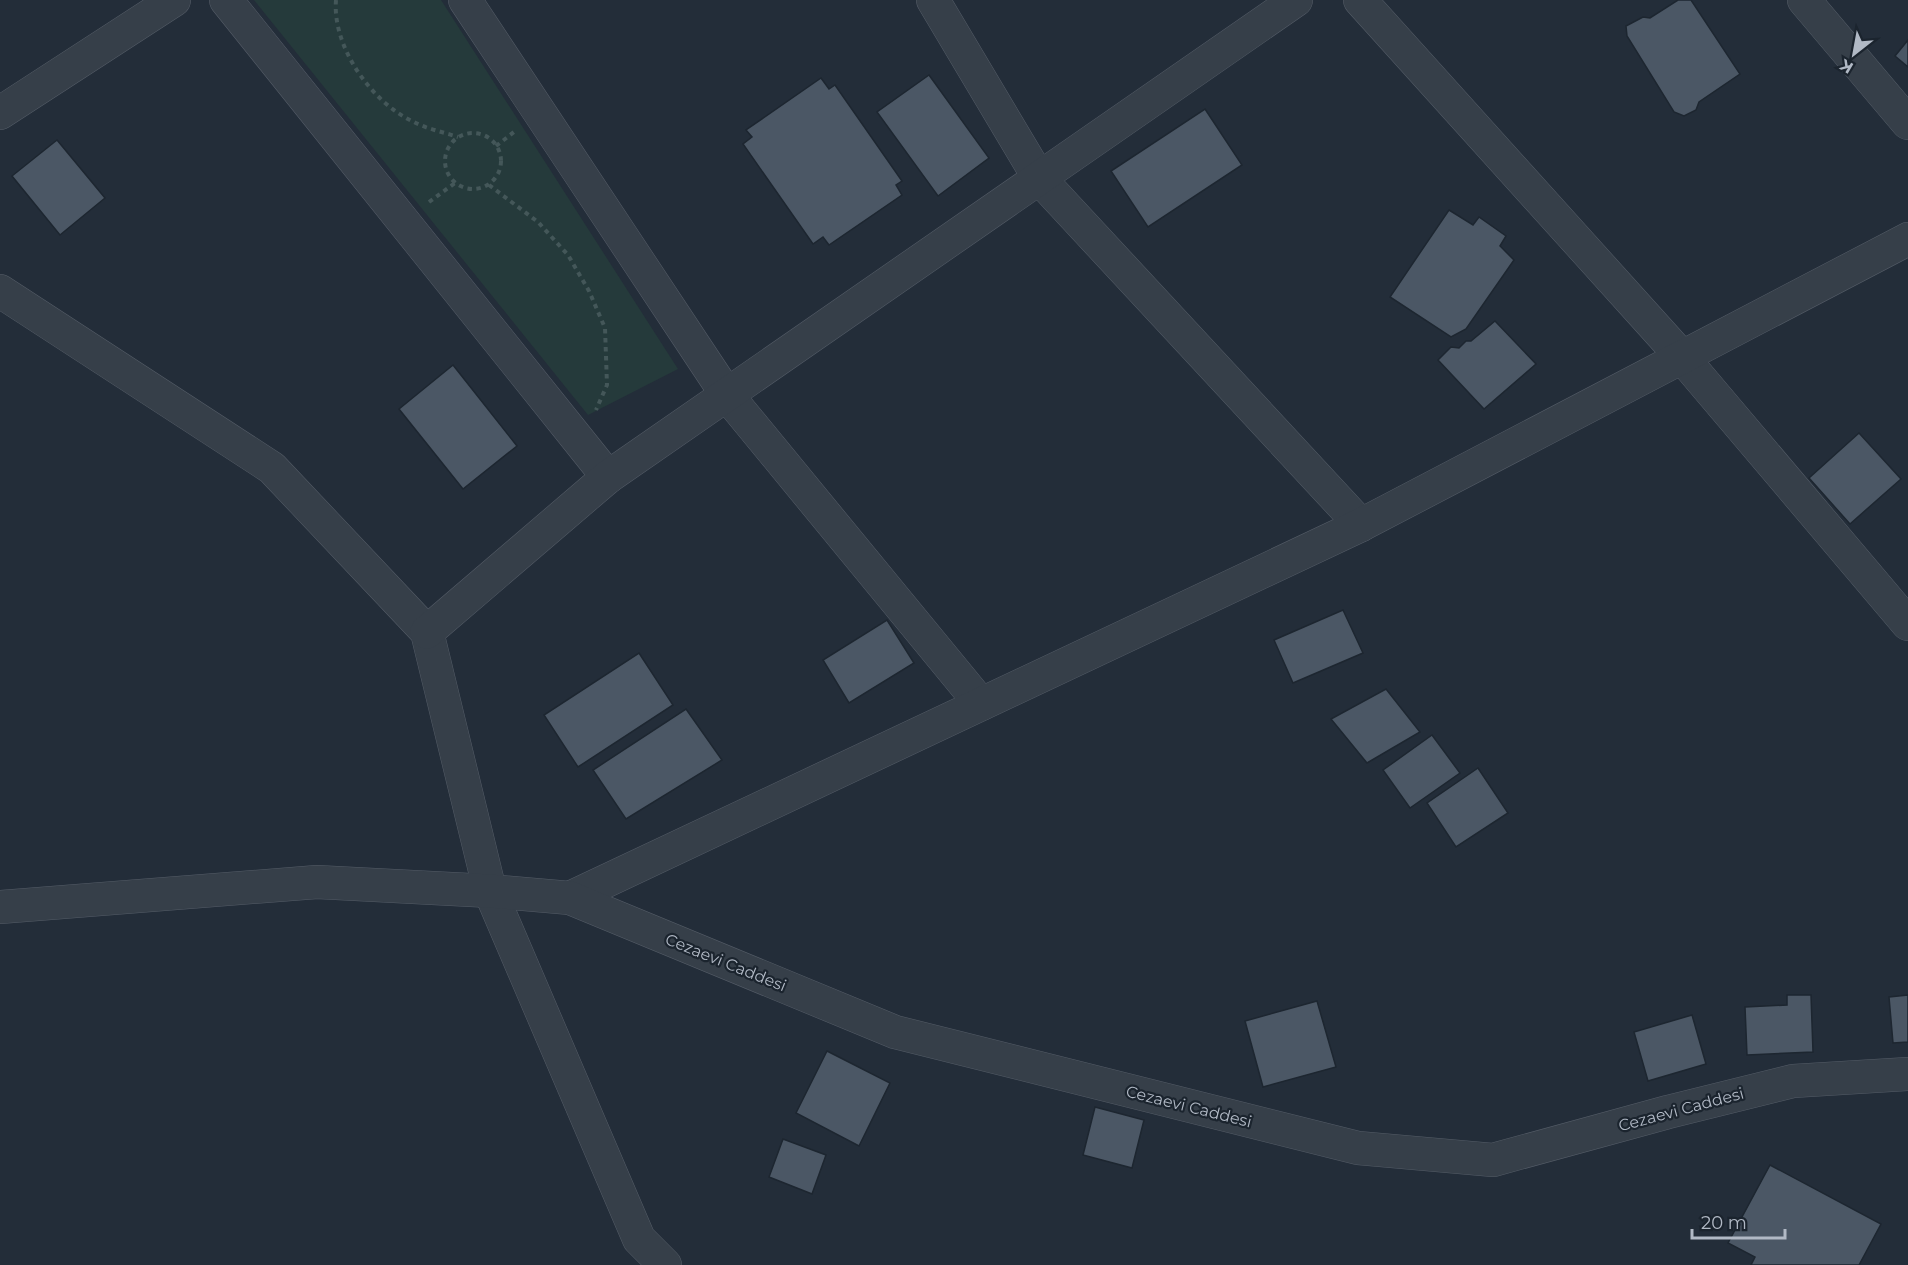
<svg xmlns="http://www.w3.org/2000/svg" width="1908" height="1265" font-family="Montserrat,sans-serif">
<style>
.green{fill:#253a3b}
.building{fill:#4b5765;stroke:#1d2630;stroke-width:1.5}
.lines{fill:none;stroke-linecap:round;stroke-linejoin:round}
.minor-casing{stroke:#545c67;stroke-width:34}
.path{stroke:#445759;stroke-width:4;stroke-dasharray:4.5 4.5;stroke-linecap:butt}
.minor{stroke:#363f49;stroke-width:33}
.labels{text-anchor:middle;stroke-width:4.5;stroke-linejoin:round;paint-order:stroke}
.street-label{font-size:16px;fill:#b1b9c5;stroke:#1b242e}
</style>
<rect width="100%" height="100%" fill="#232d39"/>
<polygon class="green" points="254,0 441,0 678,369 588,415"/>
<g class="building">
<polygon points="1678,0 1691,0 1740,74 1699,102 1696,110 1684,116 1674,112 1627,36 1626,26 1643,17 1650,18"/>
<polygon points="1908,40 1908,67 1895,56"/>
<polygon points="929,75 989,158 938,196 877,112"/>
<polygon points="821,78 829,89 835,85 902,181 896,185 902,195 829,245 823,237 813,244 743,144 752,137 746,130"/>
<polygon points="1205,109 1242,165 1148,227 1111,171"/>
<polygon points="57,140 105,198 60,235 12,176"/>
<polygon points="1449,210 1473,225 1479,217 1506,236 1500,246 1514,260 1466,329 1451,337 1390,297"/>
<polygon points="1495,321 1536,364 1484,409 1438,360 1451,347 1459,348 1466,341 1471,341"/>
<polygon points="453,365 517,446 463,489 399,409"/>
<polygon points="1859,433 1901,479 1850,524 1809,478"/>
<polygon points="1343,610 1363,653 1293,683 1274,640"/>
<polygon points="887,620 914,663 849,703 823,660"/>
<polygon points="639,653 673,705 578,767 544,715"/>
<polygon points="1386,689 1420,732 1367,763 1331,719"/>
<polygon points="686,709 722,760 626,819 593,770"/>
<polygon points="1432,735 1460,773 1410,808 1383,770"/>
<polygon points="1478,768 1508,813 1456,847 1427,803"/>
<polygon points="1787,995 1811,995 1813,1052 1747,1055 1745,1007 1787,1005"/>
<polygon points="1908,995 1908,1042 1893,1043 1889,997"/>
<polygon points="1317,1001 1336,1067 1263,1087 1245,1021"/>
<polygon points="1692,1015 1706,1064 1648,1081 1634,1032"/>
<polygon points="827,1051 890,1083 859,1146 796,1113"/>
<polygon points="1095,1107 1144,1120 1132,1168 1083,1155"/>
<polygon points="783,1139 826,1155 812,1194 769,1177"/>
<polygon points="1770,1165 1881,1224 1859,1265 1751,1265 1755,1257 1728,1243"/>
</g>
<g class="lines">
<defs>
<g id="minor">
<polyline points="226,0 608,477"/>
<polyline points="465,0 727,395 981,704"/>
<polyline points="933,0 1039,178 1361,525"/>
<polyline points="1360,0 1682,357 1908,624"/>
<polyline points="1804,0 1908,123"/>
<polyline points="0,113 174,0"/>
<polyline points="0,291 272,468 427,632 490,891 639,1239 665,1265"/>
<polyline points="427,632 608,477 1296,0"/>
<polyline points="570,898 1361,525 1908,239"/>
<polyline points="0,907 317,882 490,891 570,898 895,1032 1358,1148 1493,1160 1668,1112 1793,1081 1908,1074"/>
</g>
</defs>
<use href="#minor" class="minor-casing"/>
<g class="path">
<path d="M336,0C332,47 372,103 414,122C427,129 443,132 458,137"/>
<circle cx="473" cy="161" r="28"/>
<polyline points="496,146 514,132"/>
<polyline points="489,185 538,222 568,255 589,291 605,328 607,385 596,410"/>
<polyline points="429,202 455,183"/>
</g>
<use href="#minor" class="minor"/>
</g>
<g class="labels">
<g class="street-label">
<text transform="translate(726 962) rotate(22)" y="6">Cezaevi Caddesi</text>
<text transform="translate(1189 1106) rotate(14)" y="6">Cezaevi Caddesi</text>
<text transform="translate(1681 1109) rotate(-15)" y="6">Cezaevi Caddesi</text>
</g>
</g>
<g transform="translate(1854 54) rotate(211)" stroke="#1b242e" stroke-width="4.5" paint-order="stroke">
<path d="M0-4.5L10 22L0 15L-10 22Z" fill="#b1b9c5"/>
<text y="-9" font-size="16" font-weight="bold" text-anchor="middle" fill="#b1b9c5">K</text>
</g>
<path d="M1692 1229v9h93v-9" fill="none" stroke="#b1b9c5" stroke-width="3"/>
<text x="1701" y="1229" font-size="18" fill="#b1b9c5" stroke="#1b242e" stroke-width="4.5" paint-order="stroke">20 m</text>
</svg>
